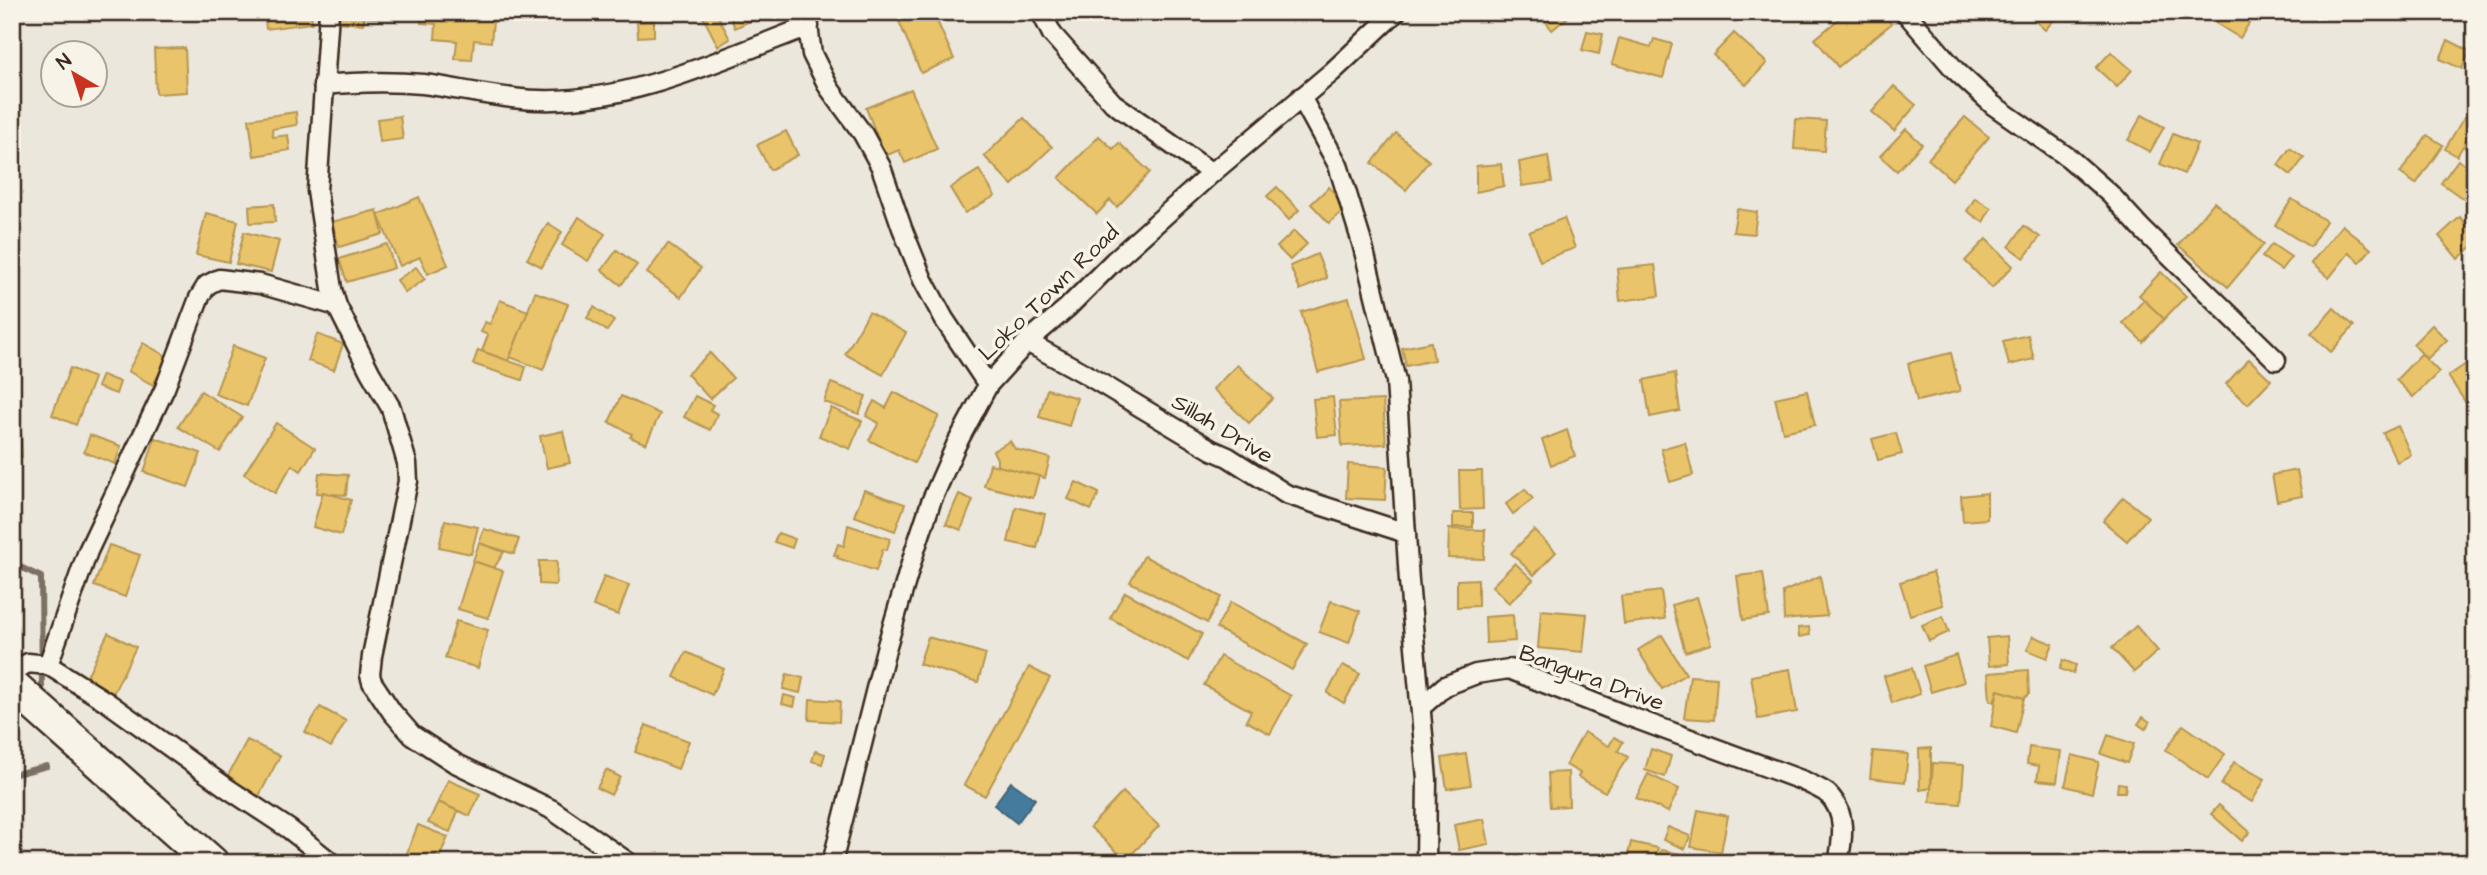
<svg xmlns="http://www.w3.org/2000/svg" width="2487" height="875" font-family="'Architects Daughter',sans-serif">
<style>
.homes{fill:#e9c46a;stroke:#b59653;stroke-width:2}
.public{fill:#457b9d;stroke:#426377;stroke-width:2}
.lines{fill:none;stroke-linecap:round;stroke-linejoin:round}
.stream{stroke:#7c7064;stroke-width:6}
.street-casing{stroke:#3b2a1e;stroke-width:23}
.highway-casing{stroke:#3b2a1e;stroke-width:37}
.street{stroke:#f7f3e8;stroke-width:18}
.highway{stroke:#f7f3e8;stroke-width:32}
.labels{text-anchor:middle;stroke-width:7;stroke-linejoin:round;paint-order:stroke}
.street-label{font-size:23px;fill:#3b2a1e;stroke:#f7f3e8}
</style>
<rect width="100%" height="100%" fill="#ece7dc"/>
<filter id="ink" filterUnits="userSpaceOnUse"><feTurbulence type="fractalNoise" baseFrequency=".0143" numOctaves="2"/><feDisplacementMap in="SourceGraphic" scale="14" xChannelSelector="R" yChannelSelector="G"/><feConvolveMatrix kernelMatrix="1 2 1 2 8 2 1 2 1" color-interpolation-filters="sRGB"/></filter>
<g filter="url(#ink)">
<g class="homes">
<polygon points="264,12 311,12 312,23 266,29"/>
<polygon points="338,12 379,12 378,18 364,17 363,24 337,22"/>
<polygon points="422,12 494,12 491,42 474,40 472,60 455,59 457,41 435,39 436,24 421,23"/>
<polygon points="716,12 730,39 718,46 701,13"/>
<polygon points="728,12 759,12 761,16 735,28"/>
<polygon points="895,12 933,12 954,59 921,73"/>
<polygon points="1557,12 1564,12 1568,17 1552,30 1546,22"/>
<polygon points="1847,12 1882,12 1891,24 1838,67 1815,39"/>
<polygon points="2026,12 2061,12 2045,30"/>
<polygon points="2198,12 2256,12 2240,38"/>
<polygon points="654,21 654,36 638,37 637,22"/>
<polygon points="1587,31 1603,34 1599,54 1582,50"/>
<polygon points="1734,33 1767,63 1746,85 1713,55"/>
<polygon points="1619,38 1651,47 1654,39 1672,44 1663,78 1612,64"/>
<polygon points="2448,40 2470,51 2462,69 2440,59"/>
<polygon points="185,48 187,92 156,94 154,49"/>
<polygon points="2111,52 2132,70 2117,87 2096,68"/>
<polygon points="1894,86 1916,105 1894,131 1872,112"/>
<polygon points="911,89 937,149 905,163 899,150 885,156 866,108"/>
<polygon points="296,112 297,125 272,129 273,137 288,135 290,150 254,156 249,119"/>
<polygon points="2466,114 2475,119 2475,125 2467,137 2472,140 2467,149 2463,146 2457,156 2445,149"/>
<polygon points="2142,115 2164,127 2150,152 2128,140"/>
<polygon points="400,116 403,139 380,142 377,119"/>
<polygon points="1965,117 1989,137 1952,180 1928,159"/>
<polygon points="1024,118 1052,147 1012,185 984,156"/>
<polygon points="1796,119 1826,121 1824,151 1794,149"/>
<polygon points="1906,129 1922,144 1897,171 1880,156"/>
<polygon points="786,131 798,155 770,170 757,145"/>
<polygon points="1396,133 1429,161 1406,190 1372,163"/>
<polygon points="2173,134 2197,144 2184,174 2160,164"/>
<polygon points="2427,135 2443,145 2416,184 2400,173"/>
<polygon points="1099,136 1113,149 1119,143 1150,172 1117,207 1110,200 1097,214 1059,178"/>
<polygon points="2290,148 2304,158 2291,175 2278,165"/>
<polygon points="1548,156 1552,182 1522,186 1519,162"/>
<polygon points="2458,160 2475,172 2475,202 2472,205 2441,183"/>
<polygon points="1501,164 1504,186 1476,192 1476,166"/>
<polygon points="979,170 995,196 965,213 950,188"/>
<polygon points="1277,187 1299,210 1289,220 1267,196"/>
<polygon points="1329,187 1347,207 1329,223 1311,204"/>
<polygon points="419,197 448,265 428,274 420,257 400,266 378,215"/>
<polygon points="1975,198 1991,208 1983,222 1967,211"/>
<polygon points="2292,199 2326,221 2310,247 2275,225"/>
<polygon points="2214,202 2264,244 2228,287 2178,245"/>
<polygon points="274,204 275,222 250,223 249,206"/>
<polygon points="1737,209 1757,212 1754,234 1733,232"/>
<polygon points="377,210 383,234 339,247 332,222"/>
<polygon points="206,213 238,221 229,262 196,255"/>
<polygon points="579,217 605,234 588,261 562,245"/>
<polygon points="2460,217 2475,234 2475,244 2458,259 2439,236"/>
<polygon points="1564,218 1575,248 1540,261 1529,232"/>
<polygon points="548,223 562,232 542,267 527,259"/>
<polygon points="2342,225 2371,249 2360,262 2349,253 2329,278 2311,263"/>
<polygon points="2024,226 2040,237 2024,258 2009,247"/>
<polygon points="1294,231 1307,244 1290,260 1277,247"/>
<polygon points="244,232 279,241 271,272 236,264"/>
<polygon points="1986,239 2013,266 1992,288 1965,261"/>
<polygon points="387,244 394,268 347,282 339,259"/>
<polygon points="668,244 701,268 681,297 647,273"/>
<polygon points="2272,244 2291,257 2281,270 2262,257"/>
<polygon points="617,250 637,265 621,285 602,270"/>
<polygon points="1317,254 1327,278 1300,290 1290,266"/>
<polygon points="1655,265 1659,296 1620,301 1617,269"/>
<polygon points="416,267 425,279 405,293 397,280"/>
<polygon points="2161,272 2186,296 2164,319 2139,295"/>
<polygon points="535,292 568,304 543,370 510,357"/>
<polygon points="1349,298 1366,359 1318,372 1301,312"/>
<polygon points="500,300 528,311 508,361 482,351 488,335 481,332 485,322 490,324"/>
<polygon points="2144,300 2164,319 2143,342 2123,323"/>
<polygon points="594,307 614,321 607,331 587,318"/>
<polygon points="2334,308 2354,326 2331,352 2311,334"/>
<polygon points="869,312 906,333 883,375 845,354"/>
<polygon points="2432,325 2447,340 2427,359 2413,344"/>
<polygon points="317,334 343,344 334,370 308,361"/>
<polygon points="2028,335 2034,359 2009,365 2003,341"/>
<polygon points="1431,342 1434,360 1406,366 1402,348"/>
<polygon points="143,343 168,357 153,385 128,371"/>
<polygon points="233,346 265,358 247,406 215,394"/>
<polygon points="478,350 526,367 522,380 473,364"/>
<polygon points="710,353 733,378 710,399 687,374"/>
<polygon points="1951,353 1960,391 1917,401 1908,363"/>
<polygon points="2421,354 2439,372 2413,397 2396,380"/>
<polygon points="2475,358 2475,397 2466,403 2448,376"/>
<polygon points="2249,359 2271,380 2248,404 2226,384"/>
<polygon points="1237,365 1273,398 1249,423 1213,389"/>
<polygon points="70,368 94,378 76,425 52,415"/>
<polygon points="1675,373 1680,411 1650,417 1644,380"/>
<polygon points="102,375 120,382 116,394 97,387"/>
<polygon points="831,383 866,396 859,414 824,402"/>
<polygon points="1047,389 1077,398 1069,426 1039,417"/>
<polygon points="201,391 242,417 220,452 178,427"/>
<polygon points="1807,391 1815,425 1783,432 1775,398"/>
<polygon points="894,392 939,416 914,463 869,440 879,423 866,416 874,401 886,408"/>
<polygon points="621,396 660,414 646,444 630,437 632,434 609,422"/>
<polygon points="695,396 713,405 710,410 718,414 710,430 684,417"/>
<polygon points="1333,397 1337,435 1317,437 1313,399"/>
<polygon points="1383,400 1386,444 1342,446 1339,402"/>
<polygon points="831,408 862,421 850,449 819,436"/>
<polygon points="276,423 315,448 301,471 292,465 275,493 244,474"/>
<polygon points="2398,426 2411,455 2397,462 2383,433"/>
<polygon points="1567,430 1575,456 1551,465 1542,440"/>
<polygon points="563,431 570,463 547,468 540,436"/>
<polygon points="1896,433 1902,454 1878,460 1872,439"/>
<polygon points="21,435 22,457 12,458 12,436"/>
<polygon points="90,435 121,446 115,464 84,452"/>
<polygon points="155,438 201,453 188,487 144,472"/>
<polygon points="1010,441 1015,449 1050,458 1045,478 997,466 997,459 993,451"/>
<polygon points="1685,442 1693,475 1670,482 1661,449"/>
<polygon points="990,464 1039,476 1033,498 984,486"/>
<polygon points="1348,464 1387,467 1385,500 1346,498"/>
<polygon points="2297,470 2302,496 2277,501 2272,475"/>
<polygon points="1459,471 1482,471 1483,509 1460,510"/>
<polygon points="319,473 348,475 346,495 317,493"/>
<polygon points="1076,482 1099,493 1091,510 1068,499"/>
<polygon points="1525,489 1533,499 1513,514 1506,504"/>
<polygon points="864,490 905,504 895,531 854,516"/>
<polygon points="323,492 351,500 341,535 313,527"/>
<polygon points="1987,493 1987,519 1963,521 1961,496"/>
<polygon points="959,494 973,500 961,530 946,524"/>
<polygon points="2123,497 2148,517 2127,541 2103,521"/>
<polygon points="1016,507 1045,514 1037,548 1008,542"/>
<rect x="1453" y="513" width="20" height="14"/>
<polygon points="445,520 478,527 471,554 439,547"/>
<polygon points="848,525 890,539 887,550 883,549 876,571 837,558 838,556 834,555 838,544 844,546"/>
<polygon points="484,529 519,539 514,554 479,543"/>
<polygon points="1449,529 1485,530 1484,559 1448,558"/>
<polygon points="1534,530 1556,552 1534,575 1511,553"/>
<polygon points="778,533 795,539 792,548 774,542"/>
<polygon points="479,543 504,552 494,568 473,561"/>
<polygon points="109,545 140,555 125,597 94,586"/>
<polygon points="1144,556 1221,597 1207,623 1130,582"/>
<polygon points="473,561 503,571 488,618 458,609"/>
<polygon points="539,561 557,561 556,585 539,584"/>
<polygon points="1515,563 1533,580 1509,603 1492,586"/>
<polygon points="1933,572 1943,605 1910,615 1900,582"/>
<polygon points="1763,573 1769,616 1743,620 1737,576"/>
<polygon points="604,576 629,585 618,615 593,606"/>
<polygon points="1820,576 1827,616 1784,620 1783,592"/>
<polygon points="1478,579 1478,606 1457,607 1457,580"/>
<polygon points="1661,591 1665,619 1624,624 1621,596"/>
<polygon points="1125,592 1202,634 1188,661 1110,618"/>
<polygon points="1697,597 1711,644 1685,652 1672,605"/>
<polygon points="1331,601 1360,611 1349,643 1319,632"/>
<polygon points="1231,602 1307,644 1292,670 1216,628"/>
<polygon points="1541,610 1587,614 1583,652 1538,648"/>
<polygon points="1513,615 1515,641 1486,643 1485,617"/>
<polygon points="1943,616 1949,632 1929,641 1922,625"/>
<polygon points="456,621 488,630 478,668 445,658"/>
<polygon points="2136,626 2158,651 2134,672 2112,648"/>
<polygon points="1809,627 1810,635 1799,637 1798,628"/>
<polygon points="108,633 136,647 111,698 83,684"/>
<polygon points="1662,635 1686,674 1662,689 1638,650"/>
<polygon points="2007,636 2009,664 1989,666 1987,638"/>
<polygon points="2033,636 2053,644 2047,658 2027,650"/>
<polygon points="928,637 986,654 978,682 919,664"/>
<polygon points="686,652 724,669 712,695 674,677"/>
<polygon points="1956,655 1964,682 1931,692 1923,666"/>
<polygon points="1220,656 1291,696 1270,734 1246,721 1251,711 1204,685"/>
<polygon points="2063,660 2076,665 2073,674 2060,669"/>
<polygon points="1343,665 1360,674 1344,703 1327,693"/>
<polygon points="1029,667 1050,678 985,796 964,785"/>
<polygon points="1912,668 1920,694 1892,703 1884,676"/>
<polygon points="1790,669 1797,712 1758,719 1751,676"/>
<polygon points="2028,670 2029,694 2024,698 1998,690 1994,702 1990,700 1988,673"/>
<polygon points="787,674 803,678 800,693 783,689"/>
<polygon points="1690,676 1717,678 1714,720 1684,718"/>
<polygon points="1998,690 2024,698 2016,733 1991,726"/>
<polygon points="784,695 796,698 794,707 782,704"/>
<polygon points="810,699 840,701 839,722 809,720"/>
<polygon points="320,707 346,721 331,747 305,732"/>
<polygon points="2143,717 2150,722 2145,729 2138,724"/>
<polygon points="646,725 689,741 678,769 635,752"/>
<polygon points="2183,725 2225,754 2208,779 2166,750"/>
<polygon points="1584,732 1609,746 1614,737 1623,742 1618,751 1628,757 1605,792 1578,777 1580,773 1566,765"/>
<polygon points="2108,735 2134,744 2127,763 2101,754"/>
<polygon points="247,740 280,756 258,798 225,781"/>
<polygon points="2029,747 2061,751 2057,782 2037,780 2039,766 2027,764"/>
<polygon points="1931,748 1931,788 1920,790 1919,749"/>
<polygon points="1651,749 1671,756 1665,777 1645,770"/>
<polygon points="815,751 825,754 822,764 812,761"/>
<polygon points="1873,751 1908,754 1905,782 1870,778"/>
<polygon points="1466,754 1471,785 1447,789 1442,758"/>
<polygon points="2072,755 2099,762 2092,793 2065,786"/>
<polygon points="2234,762 2265,779 2252,802 2221,785"/>
<polygon points="1933,763 1964,765 1961,804 1930,802"/>
<polygon points="606,770 620,777 611,795 597,788"/>
<polygon points="1568,772 1569,806 1550,807 1548,773"/>
<polygon points="1648,774 1679,789 1668,812 1636,798"/>
<polygon points="448,780 480,794 470,816 438,802"/>
<polygon points="2118,783 2126,784 2125,792 2117,792"/>
<polygon points="1123,792 1159,826 1126,860 1090,827"/>
<polygon points="438,802 458,811 450,832 428,823"/>
<polygon points="2219,805 2250,832 2242,841 2211,814"/>
<polygon points="1698,810 1728,816 1721,852 1691,847"/>
<polygon points="1484,819 1489,844 1459,850 1454,825"/>
<polygon points="418,825 448,837 437,863 403,863"/>
<polygon points="1668,827 1690,836 1685,849 1663,840"/>
<polygon points="1631,842 1658,848 1654,863 1626,863"/>
<polygon points="1661,850 1692,856 1691,863 1658,863"/>
</g>
<polygon class="public" points="1011,782 1035,799 1017,823 994,805"/>
<g class="lines">
<g class="stream">
<polyline points="12,563 41,577 42,692"/>
<polyline points="12,775 47,766"/>
</g>
<defs>
<g id="street">
<polyline points="329,12 317,191 332,289 337,306 370,372 391,408 407,463 408,481 372,656 370,675 372,682 392,712 412,735 455,763 551,809 629,863"/>
<polyline points="806,12 812,54 829,88 863,134 881,167 902,228 923,280 944,319 988,385"/>
<polyline points="1041,12 1052,34 1113,103 1212,173"/>
<polyline points="1905,12 1955,70 1993,105 2069,158 2110,194 2142,229 2276,360"/>
<path d="M323,85C357,82 389,81 423,84C462,89 500,99 539,100C633,103 723,58 809,26"/>
<polyline points="1301,97 1338,165 1362,243 1396,381 1409,581 1427,779 1426,863"/>
<polyline points="1027,342 1082,372 1212,450 1228,457 1286,494 1406,533"/>
<polyline points="48,665 88,551 165,388 199,298 207,285 219,279 260,284 337,306"/>
<polyline points="12,672 28,663 48,665 107,702 227,788 289,829 332,863"/>
<path d="M1421,707L1445,686L1476,674L1509,669L1620,713L1804,781C1811,785 1822,789 1828,794C1847,813 1843,839 1838,863"/>
<polyline points="832,863 886,649 915,550 931,502 956,445 988,385 1027,342 1067,308 1114,261 1212,173 1332,72 1396,12"/>
</g>
<polyline id="highway" points="12,685 212,863"/>
</defs>
<use href="#street" class="street-casing"/>
<use href="#highway" class="highway-casing"/>
<use href="#street" class="street"/>
<use href="#highway" class="highway"/>
</g>
</g>
<g class="labels">
<g class="street-label">
<text transform="translate(1048 292) rotate(-44)" y="8">Loko Town Road</text>
<text transform="translate(1223 428) rotate(31)" y="8">Sillah Drive</text>
<text transform="translate(1592 677) rotate(20)" y="8">Bangura Drive</text>
</g>
</g>
<rect width="2487" height="875" fill="none" stroke="#f7f3e8" stroke-width="42"/>
<rect x="21" y="21" width="2445" height="833" fill="none" stroke="#3b2a1e" stroke-width="2.5" filter="url(#ink)"/>
<g transform="translate(74 74) rotate(321)"><circle r="33" fill="#f7f3e8" stroke="#aca397" stroke-width="2"/>
<path d="M0-5L12 26L0 18L-12 26Z" fill="#c8321e"/>
<text y="-10" font-size="19" font-weight="bold" text-anchor="middle" fill="#3b2a1e">N</text>
</g>
</svg>
